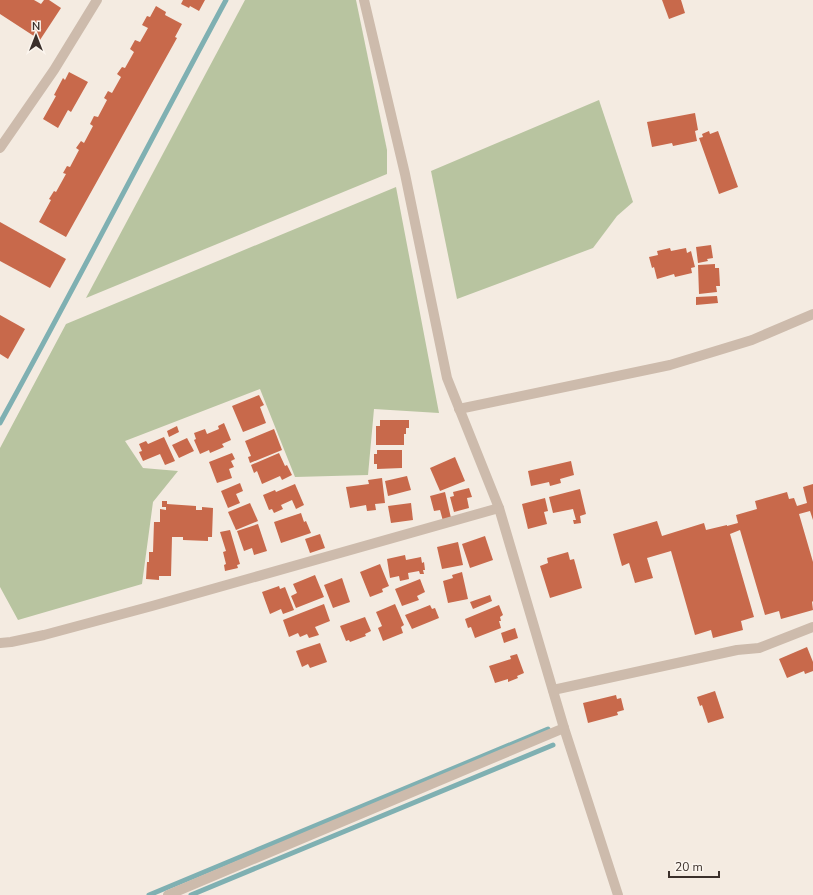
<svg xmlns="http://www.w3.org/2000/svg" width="813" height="895" font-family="'Nunito Sans',sans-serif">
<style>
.green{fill:#b8c4a0}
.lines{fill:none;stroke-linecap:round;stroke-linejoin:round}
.stream{stroke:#7fb0b2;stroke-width:5}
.building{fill:#c8694b}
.minor{stroke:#cdbbac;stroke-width:10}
.tertiary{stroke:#cdbbac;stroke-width:10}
</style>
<rect width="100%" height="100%" fill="#f4ebe1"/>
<g class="green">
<polygon points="245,0 356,0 387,150 387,174 86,298"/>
<polygon points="599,100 633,202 617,216 593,248 457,299 431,171"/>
<polygon points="396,187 439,413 374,409 368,475 295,477 260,389 125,441 143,468 178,471 153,502 142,584 18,620 0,587 0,448 66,324"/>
</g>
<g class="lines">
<g class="stream">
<path d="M0,423C77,283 150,141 226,0"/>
<polyline points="149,895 548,729"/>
<polyline points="191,895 553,745"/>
</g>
</g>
<g class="building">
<polygon points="0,0 34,0 41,4 44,0 49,0 61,8 40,40 0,14"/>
<polygon points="183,0 205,0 199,11 190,6 189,8 181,4"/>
<polygon points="662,0 681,0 685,13 669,19"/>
<polygon points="156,6 166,12 165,15 182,24 175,37 177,38 66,237 39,222 51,200 49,199 54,191 56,192 66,174 63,173 67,166 70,167 79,150 76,148 81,141 84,143 93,126 90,124 94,116 98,117 107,100 104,98 108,91 112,93 121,77 117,74 122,67 125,68 134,52 130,49 135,40 140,42 148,28 142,25 147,16 150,17"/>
<polygon points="69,72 88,82 71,112 68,110 58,128 43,119 56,96 54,95 63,78 65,80"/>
<polygon points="695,113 698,130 695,131 697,141 673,146 672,143 652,147 647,122"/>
<polygon points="709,131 710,134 718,131 738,187 719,194 699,138 703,137 702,134"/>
<polygon points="0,222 66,259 50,288 0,261"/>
<polygon points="711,245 713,258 707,259 708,261 698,263 696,247"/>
<polygon points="670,248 671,251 686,248 687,253 691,251 695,267 691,268 692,273 675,277 674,274 657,279 654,267 652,268 649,257 658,255 657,251"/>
<polygon points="715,264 715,268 719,268 720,286 716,286 717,292 699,294 698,265"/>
<polygon points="717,296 718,303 696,305 696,297"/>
<polygon points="0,315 25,329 8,359 0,354"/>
<polygon points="259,395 264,405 260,407 266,423 243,432 232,406"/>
<polygon points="380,420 409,420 409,428 406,428 406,434 404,434 404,445 376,445 376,426 380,426"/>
<polygon points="224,423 231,440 222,444 224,447 210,453 209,450 200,454 194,440 196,439 194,433 205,429 207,434 219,429 218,426"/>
<polygon points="177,426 179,432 169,437 167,431"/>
<polygon points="274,429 282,450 250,463 248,457 251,456 245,441"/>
<polygon points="164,437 175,461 165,465 160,454 143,461 139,452 142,451 139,444 146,441 148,444"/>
<polygon points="187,438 194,451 179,458 172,445"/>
<polygon points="377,450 402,450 402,468 377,469 377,464 374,464 374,454 377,454"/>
<polygon points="232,453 235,459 231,461 234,467 229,469 232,478 217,483 209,462"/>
<polygon points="279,453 285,466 287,465 292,475 282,480 280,476 262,484 257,471 254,473 251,465"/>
<polygon points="455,457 465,481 440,491 430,468"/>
<polygon points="571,461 574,475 560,479 561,483 550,486 549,482 531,486 528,471"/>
<polygon points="407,476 411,490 388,496 385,481"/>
<polygon points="382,478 385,503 375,504 376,510 367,511 366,505 350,508 346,487 369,484 368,480"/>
<polygon points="240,483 243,491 236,494 240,503 228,508 221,491"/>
<polygon points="295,484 304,505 296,509 292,500 281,505 283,509 274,513 272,509 269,510 263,495 275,490 276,492"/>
<polygon points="813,484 813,520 810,511 799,514 813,562 813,601 812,602 813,610 781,619 779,611 765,615 740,530 730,534 754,617 741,621 743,630 713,638 711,630 695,635 671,551 647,558 653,578 635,583 629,563 622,566 613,534 657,521 662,536 704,523 706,530 727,525 727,526 738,523 736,515 757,509 755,501 787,492 789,499 794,498 797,506 807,503 803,487"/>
<polygon points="469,488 472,497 467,498 469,508 454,512 450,497 454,496 453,492"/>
<polygon points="580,489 586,514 580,516 581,523 574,524 573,520 576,520 573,509 553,513 549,497"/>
<polygon points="445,492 451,518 443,521 440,510 434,511 430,496"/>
<polygon points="545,498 548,511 544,512 547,524 528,529 522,504"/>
<polygon points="162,501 167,501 167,504 196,506 196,510 202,510 202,507 213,508 212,537 208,537 208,541 183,540 183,537 172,537 171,576 159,576 159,580 146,579 147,562 149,562 149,552 153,552 154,522 160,522 160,509 166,510 166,507 162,507"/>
<polygon points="250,503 258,521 236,530 228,512"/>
<polygon points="411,503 413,520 391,523 388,506"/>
<polygon points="301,513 304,522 306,521 311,533 281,543 274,522"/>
<polygon points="258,524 267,551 254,555 252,548 244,551 237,531"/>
<polygon points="230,530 240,564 237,565 238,568 225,571 224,565 226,564 223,552 226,551 220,532"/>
<polygon points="320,534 325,548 310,553 305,539"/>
<polygon points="485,536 493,560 470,568 462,544"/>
<polygon points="458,542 463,565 442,569 437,547"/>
<polygon points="568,552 570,560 574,559 582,588 550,598 540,566 548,563 547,558"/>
<polygon points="405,555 406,560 421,557 422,563 424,562 425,570 423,570 424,574 420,574 419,571 408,573 409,579 400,581 399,576 390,578 387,559"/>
<polygon points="380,564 389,586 382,589 383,592 370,597 360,572"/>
<polygon points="462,572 468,599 448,603 443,581 453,578 452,575"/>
<polygon points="315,575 324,597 296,608 291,596 297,593 293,584"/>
<polygon points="342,578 350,602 333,608 324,585"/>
<polygon points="420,579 425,592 417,596 419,600 402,606 395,589"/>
<polygon points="279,586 280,589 285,587 294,610 283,614 281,609 270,614 262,592"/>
<polygon points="490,595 492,601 473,609 470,602"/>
<polygon points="324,604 330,621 315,627 319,635 309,638 307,634 300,637 298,633 289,637 283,620"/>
<polygon points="395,604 404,625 401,627 403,633 383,641 378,628 382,626 376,612"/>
<polygon points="430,605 432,609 435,608 439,618 412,629 405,615"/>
<polygon points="499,605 503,615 500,617 501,621 499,621 501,628 475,638 471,627 468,628 465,619"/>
<polygon points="365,617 371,631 365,634 366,636 350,642 349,640 346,641 340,626"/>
<polygon points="515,628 518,638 504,643 501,633"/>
<polygon points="320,643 327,662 310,668 308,664 302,667 296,651"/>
<polygon points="807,647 813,662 813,671 805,674 804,671 787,678 779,659"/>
<polygon points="517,654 524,673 517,676 518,678 508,682 508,679 495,683 489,666 511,659 510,656"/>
<polygon points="715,691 724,718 708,723 702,705 700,706 697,697"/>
<polygon points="616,695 617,699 621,698 624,710 617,712 618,715 588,723 583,703"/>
</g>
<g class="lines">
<g class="minor">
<polyline points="0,148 54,70 97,0"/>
<polyline points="553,690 737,650 759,648 813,627"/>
<polyline points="168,895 564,728"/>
</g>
<g class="tertiary">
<polyline points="364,0 405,174 447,378 499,508 564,728 618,895"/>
<polyline points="459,409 670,365 752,340 813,314"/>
<polyline points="0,643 11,642 44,635 152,606 499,508"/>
</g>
</g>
<g transform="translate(36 36)" stroke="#fbf5ee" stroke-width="3" paint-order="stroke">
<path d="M0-3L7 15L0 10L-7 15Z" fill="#3b302b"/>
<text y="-6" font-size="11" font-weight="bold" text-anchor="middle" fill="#3b302b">N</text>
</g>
<path d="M669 871v6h50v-6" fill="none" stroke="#3b302b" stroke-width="2"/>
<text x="675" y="871" font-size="12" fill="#3b302b" stroke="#fbf5ee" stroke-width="3" paint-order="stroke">20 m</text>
</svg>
